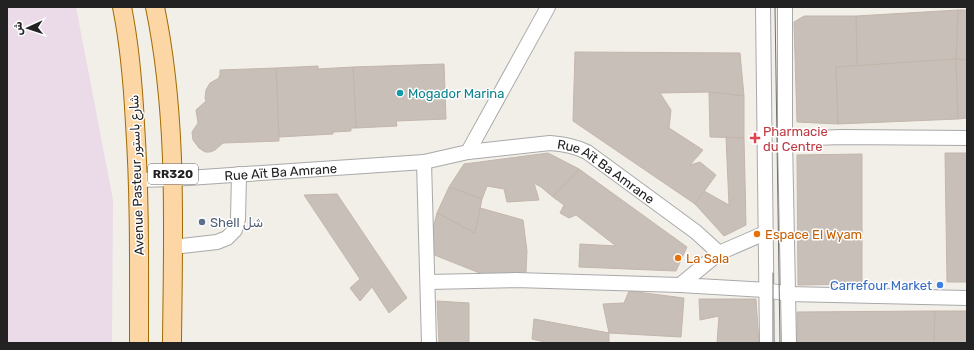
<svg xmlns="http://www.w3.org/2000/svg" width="974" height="350" font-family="Rubik,Vazirmatn,sans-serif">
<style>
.industrial{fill:#ebdbe8}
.building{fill:#c7bfb8;stroke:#c4b6ab}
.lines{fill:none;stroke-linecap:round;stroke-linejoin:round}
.minor-casing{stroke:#a9a9a9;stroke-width:16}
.major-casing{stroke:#a06b00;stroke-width:20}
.minor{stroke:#fff;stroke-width:14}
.major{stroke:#fcd6a4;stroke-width:18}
.tram{stroke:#707070;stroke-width:1}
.culture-dot{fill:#0f9aa8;stroke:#fff;stroke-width:1.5}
.health-dot{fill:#e0444e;stroke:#fff;stroke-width:1.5}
.service-dot{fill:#5c6f8a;stroke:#fff;stroke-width:1.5}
.food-dot{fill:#e8710a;stroke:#fff;stroke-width:1.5}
.shop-dot{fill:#3f7fe0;stroke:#fff;stroke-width:1.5}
.labels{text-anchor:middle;stroke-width:3;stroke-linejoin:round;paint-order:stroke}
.shield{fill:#fff;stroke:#646464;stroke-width:1}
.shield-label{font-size:12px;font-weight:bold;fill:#222}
.culture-label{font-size:13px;fill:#0d838f;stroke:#fff;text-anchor:start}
.health-label{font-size:13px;fill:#be3a42;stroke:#fff;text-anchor:start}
.street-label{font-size:13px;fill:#222;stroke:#fff}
.service-label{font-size:13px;fill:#4e5e75;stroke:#fff;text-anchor:start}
.food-label{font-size:13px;fill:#c56008;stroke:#fff;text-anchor:start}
.shop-label{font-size:13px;fill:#366cbe;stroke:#fff;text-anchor:end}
</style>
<rect width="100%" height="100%" fill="#f2efe9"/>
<polygon class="industrial" points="7,7 76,7 113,200 112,343 7,343"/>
<g class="building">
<polygon points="958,10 967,10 967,60 956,59"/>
<polygon points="958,10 956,59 857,66 856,16"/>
<polygon points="804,16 856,16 857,66 836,67 838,124 797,122 794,22"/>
<polygon points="575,52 740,53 744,96 709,92 660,93 671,110 669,128 703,150 690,165 700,162 716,175 695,204 573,121"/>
<polygon points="956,59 958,119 838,124 836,67"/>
<polygon points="956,59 967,60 967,118 958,119"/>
<polygon points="444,64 446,119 396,121 397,126 356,128 353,67"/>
<polygon points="318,66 318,69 353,67 356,128 351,128 351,131 333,132 333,134 279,137 276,68"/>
<polygon points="276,68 279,141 223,143 215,150 210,152 205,152 199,148 193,140 192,132 198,123 196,110 206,101 205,98 206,90 210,83 219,78 219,76 220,76 220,70"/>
<polygon points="709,92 744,96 744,138 710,137"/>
<polygon points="726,137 744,138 746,225 724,236 695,204 704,191 729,205"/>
<polygon points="548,153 579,169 553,197 541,187 534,183 539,200 507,202 504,189 487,186 482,199 449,187 464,164"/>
<polygon points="945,153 967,153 967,282 947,282"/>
<polygon points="862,154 862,284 798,285 797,155"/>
<polygon points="579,169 687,247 676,271 579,267 580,244 616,246 576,215 569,218 560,213 564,205 553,197"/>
<polygon points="449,187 482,199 475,233 437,213"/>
<polygon points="337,194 407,298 389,313 372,287 360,301 350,288 360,279 304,195"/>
<polygon points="480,208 523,220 527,251 526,272 482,274 427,252 437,213 475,233"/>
<polygon points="629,291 684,298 681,337 609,333 603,304 624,303"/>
<polygon points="699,299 756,299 759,343 717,343 719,316 700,320"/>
<polygon points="437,301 469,303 469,343 439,343"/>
<polygon points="935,311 934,343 797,343 797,312"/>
<polygon points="935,311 967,311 967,343 934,343"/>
<polygon points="534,319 609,333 609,343 549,343 532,339"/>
</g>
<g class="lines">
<defs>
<g id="minor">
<polyline points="763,7 767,343"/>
<polyline points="785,7 785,139 789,343"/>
<polyline points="785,139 842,137 967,138"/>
<polyline points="468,152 548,7"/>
<polyline points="424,162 429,343"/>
<path id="s1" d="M138,180L173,179L424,162L468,152L550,143C564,144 575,146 587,152L696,232L719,253"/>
<polyline points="765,233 719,253 680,285 766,290 788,294 967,298"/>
<polyline points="173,247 217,242 227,238 235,230 238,219 239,174"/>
<polyline points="428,282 516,280 680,285"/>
</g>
<g id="major">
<path d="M122,7C130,46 133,85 135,124C140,197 139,270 139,343"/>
<path d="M155,7C178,118 173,231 172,343"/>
</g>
</defs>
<use href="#minor" class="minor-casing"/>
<use href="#major" class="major-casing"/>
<use href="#minor" class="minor"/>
<use href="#major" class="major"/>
<g class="tram">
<polyline points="775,7 780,343"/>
<polyline points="773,343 773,273"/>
</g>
</g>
<circle class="culture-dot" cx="400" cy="93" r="4"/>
<path class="health-dot" d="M753 132h4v4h4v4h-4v4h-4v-4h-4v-4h4z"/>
<circle class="service-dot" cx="202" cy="222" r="4"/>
<g class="food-dot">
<circle cx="757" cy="234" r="4"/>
<circle cx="678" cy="258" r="4"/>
</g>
<circle class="shop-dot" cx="940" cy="285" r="4"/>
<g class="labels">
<rect class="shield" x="148" y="164" width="50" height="20" rx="3"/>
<g class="shield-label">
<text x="173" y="178">RR320</text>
</g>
<g class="culture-label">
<text x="408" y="98">Mogador Marina</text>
</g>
<g class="health-label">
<text x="763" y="136">Pharmacie<tspan x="763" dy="15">du Centre</tspan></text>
</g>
<g class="street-label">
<text dy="5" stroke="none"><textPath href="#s1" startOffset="143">Rue Aït Ba Amrane</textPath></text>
<text dy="5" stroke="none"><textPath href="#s1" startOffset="478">Rue Aït Ba Amrane</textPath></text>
<text transform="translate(136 175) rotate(-92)" y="5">Avenue Pasteur شارع باستور</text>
</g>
<g class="service-label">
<text x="210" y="227">Shell شل</text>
</g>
<g class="food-label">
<text x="765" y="239">Espace El Wyam</text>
<text x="686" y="263">La Sala</text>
</g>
<g class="shop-label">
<text x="932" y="290">Carrefour Market</text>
</g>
</g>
<rect width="974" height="350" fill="none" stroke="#222222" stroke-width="16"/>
<g transform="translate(28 28) rotate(267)" stroke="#ffffff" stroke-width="3" paint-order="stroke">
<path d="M0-3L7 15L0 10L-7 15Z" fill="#222222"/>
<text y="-6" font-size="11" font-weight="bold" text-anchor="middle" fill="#222222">ش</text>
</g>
</svg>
